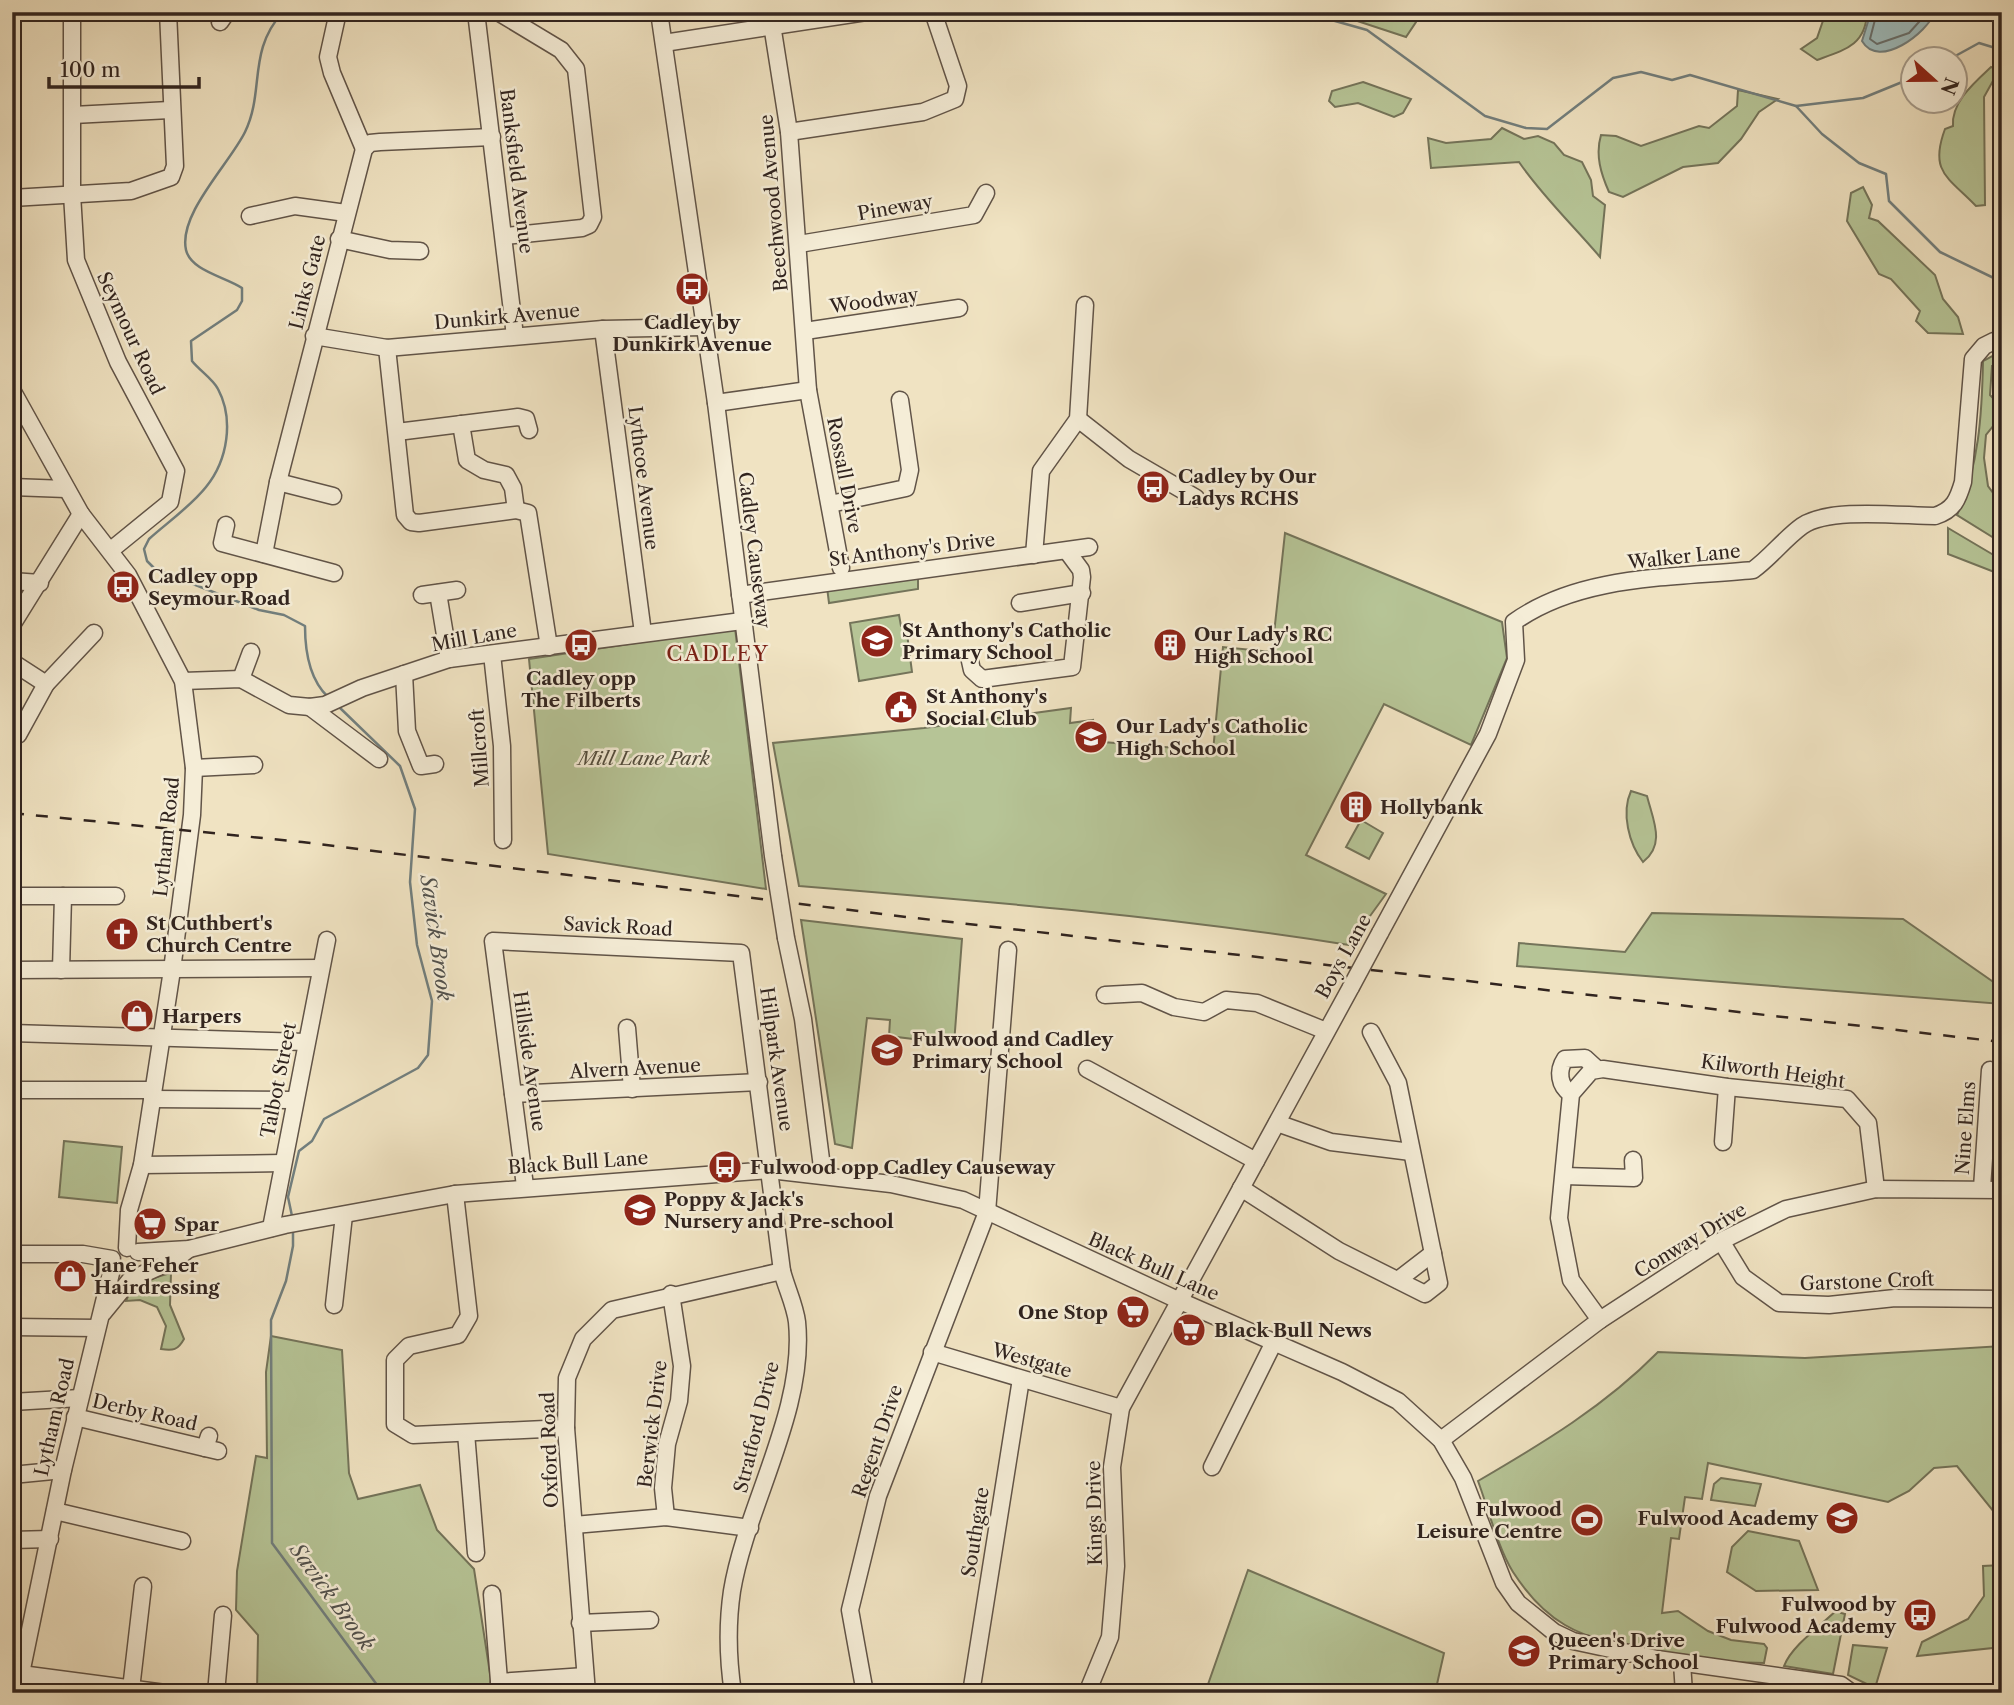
<svg xmlns="http://www.w3.org/2000/svg" width="2014" height="1705" font-family="'Libre Caslon Text',serif">
<style>
.green{fill:#b6c496;stroke:#74745a;stroke-width:2}
.water{fill:#9ebcbd;stroke:#727f7e;stroke-width:2}
.lines{fill:none;stroke-linecap:round;stroke-linejoin:round}
.shore{stroke:#68706e;stroke-width:2}
.stream{stroke:#727f7e;stroke-width:2.5}
.minor-casing{stroke:#615448;stroke-width:19}
.minor{stroke:#f5edd7;stroke-width:16}
.rail{stroke:#31241f;stroke-width:2.5;stroke-dasharray:12 12;stroke-linecap:butt}
.minor-bridge-casing{stroke:#615448;stroke-width:19;stroke-linecap:butt}
.minor-bridge{stroke:#f5edd7;stroke-width:16}
.labels{text-anchor:middle;stroke-width:5;stroke-linejoin:round;paint-order:stroke}
.street-label{font-size:19px;fill:#31241f;stroke:#f5edd7}
.poi-label{font-size:19px;font-weight:bold;fill:#31241f;stroke:#f5edd7;text-anchor:start}
.park-label{font-size:19px;font-style:italic;fill:#524c3d;stroke:#f5edd7}
.neighbourhood-label{font-size:21px;letter-spacing:2px;fill:#7a1f14;stroke:#f5edd7}
.water-label{font-size:21px;font-style:italic;fill:#52524e;stroke:#f5edd7}
</style>
<rect width="100%" height="100%" fill="#f0e3c2"/>
<filter id="stains"><feTurbulence type="fractalNoise" baseFrequency=".00286" numOctaves="4"/><feColorMatrix values="0 0 0 0 .2 0 0 0 0 .09 0 0 0 0 .02 0 0 0 .5 -.17"/></filter>
<radialGradient id="worn" r=".72"><stop offset=".6" stop-color="#630" stop-opacity="0"/><stop offset="1" stop-color="#630" stop-opacity=".3"/></radialGradient>
<g class="green">
<polygon points="1330,12 1418,12 1416,22 1406,37"/>
<path d="M1826,12H1867C1866,45 1845,50 1817,60L1801,49L1817,38Z"/>
<path d="M1991,67L1999,70L1984,97L1985,205L1976,206C1948,177 1929,172 1945,129L1953,126C1951,102 1975,82 1991,67Z"/>
<polygon points="1363,82 1411,99 1403,113 1394,117 1358,103 1335,107 1329,101 1332,91"/>
<path d="M1738,90L1778,99L1759,112L1741,139L1718,163L1683,167L1623,197L1609,192C1601,174 1595,155 1601,135L1616,136L1641,146L1699,126L1709,128L1737,106Z"/>
<path d="M1502,128L1524,139L1538,136L1554,143L1564,155L1582,162L1591,180L1593,196L1605,205L1600,257C1573,225 1543,197 1519,162L1431,168L1428,138L1446,143L1491,139Z"/>
<polygon points="1863,187 1872,205 1869,218 1878,221 1935,275 1943,299 1958,317 1963,334 1928,333 1916,321 1920,311 1891,279 1879,274 1847,221 1851,193"/>
<path d="M1996,354L2002,356V365L1992,366L1990,395L2002,407V415L1986,435L1984,458L1988,486L2002,505V543L1957,515C1979,466 1982,414 1983,361Z"/>
<polygon points="1948,528 2002,560 2002,575 1948,554"/>
<path d="M1285,533L1502,622L1507,658L1471,745L1384,704L1306,855L1386,894L1349,945C1166,916 983,901 799,886L773,743L924,728L1071,708L1070,723L1093,720L1091,741L1213,751L1223,647L1272,652Z"/>
<polygon points="918,575 918,589 829,603 827,587"/>
<polygon points="899,615 901,626 906,626 912,672 859,681 850,623"/>
<polygon points="735,628 766,889 548,854 529,659"/>
<path d="M1631,791L1647,796C1653,820 1666,844 1643,862C1629,844 1621,813 1631,791Z"/>
<polygon points="1361,820 1383,833 1369,859 1346,847"/>
<polygon points="1652,913 1903,919 2002,988 2002,1004 1517,966 1519,943 1625,952"/>
<polygon points="801,920 962,939 954,1044 889,1036 890,1020 867,1018 852,1148 835,1144"/>
<polygon points="64,1141 122,1147 117,1203 59,1197"/>
<path d="M171,1273L170,1305L184,1339C178,1350 173,1351 161,1349L166,1326L157,1307L140,1300L126,1301C132,1282 153,1278 171,1273Z"/>
<polygon points="271,1336 342,1350 349,1473 358,1499 420,1485 437,1530 474,1569 493,1693 257,1693 258,1635 236,1610 237,1571 256,1456 267,1458 266,1372"/>
<path d="M2002,1346V1522L1957,1466L1934,1468L1909,1491L1888,1502L1708,1463L1702,1499L1685,1497L1679,1539L1671,1538L1662,1613L1678,1611L1708,1631L1731,1640L1764,1644L1767,1648L1764,1663C1712,1662 1609,1651 1565,1625C1543,1612 1526,1592 1513,1572C1498,1548 1488,1508 1478,1481C1543,1443 1605,1406 1658,1352L1805,1358Z"/>
<polygon points="1721,1478 1761,1484 1755,1506 1711,1500 1714,1484"/>
<polygon points="1748,1531 1799,1541 1818,1590 1756,1591 1727,1572 1732,1547"/>
<polygon points="2002,1565 2002,1647 1917,1656 1922,1642 1968,1619 1984,1596 1983,1566"/>
<polygon points="1248,1570 1444,1653 1435,1693 1205,1693"/>
<path d="M1840,1607L1841,1613L1845,1614L1833,1674L1784,1666C1792,1645 1823,1624 1840,1607Z"/>
<polygon points="1853,1645 1887,1648 1875,1688 1848,1675"/>
</g>
<path class="water" d="M1871,12H1935C1927,33 1879,70 1862,41Z"/>
<g class="lines">
<polyline class="shore" points="1877,12 1870,39 1877,44 1909,33 1928,12"/>
<g class="stream">
<path d="M283,12C247,51 265,91 245,132C230,163 178,214 186,250C191,271 226,277 242,288V301L237,310L191,341L192,361C199,370 213,379 218,389C234,419 228,460 206,487C191,506 168,522 149,539L144,549L147,561L155,569L259,610L284,615L305,626C305,651 309,679 328,697"/>
<polyline points="1090,12 1130,18 1328,19 1367,30 1485,116 1526,128 1547,129 1613,78 1641,72 1672,80 1690,75 1796,106 1822,134 1859,163 1886,174 1889,201 1940,252 2002,282"/>
<polyline points="1948,60 1979,43 2002,50"/>
<polyline points="1796,106 1863,98 1912,78"/>
<polyline points="292,1216 288,1197 299,1151 312,1141 324,1119 418,1068 428,1055 432,1001 417,945 410,882 415,809 400,766 338,706"/>
<polyline points="293,1230 293,1246 286,1281 271,1320 272,1543 383,1693"/>
</g>
<defs>
<g id="minor">
<polyline points="72,12 72,194 76,260 118,362 176,471 170,502 111,550"/>
<polyline points="338,12 328,57 332,73 364,149"/>
<polyline points="476,12 515,336"/>
<polyline points="498,12 561,50 576,69 593,217 589,225 582,228 505,236"/>
<polyline points="659,12 716,403 773,856"/>
<polyline points="770,12 789,132 808,390 841,568"/>
<polyline points="220,22 227,12"/>
<polyline points="664,43 866,12"/>
<polyline points="73,115 170,110"/>
<polyline points="789,132 923,112 955,99 958,86 933,12"/>
<polyline points="12,198 131,191 171,177 175,166 168,12"/>
<polyline points="250,216 295,206 346,213"/>
<polyline points="339,239 390,250 420,251"/>
<polyline points="799,244 974,215 986,193"/>
<polyline points="603,329 643,633"/>
<polyline points="805,331 959,308"/>
<polyline points="314,336 387,348 603,329 704,327"/>
<polyline points="387,348 405,515 411,522 419,523 516,510 528,513 549,647"/>
<polyline points="12,390 81,514 128,575 183,681 194,768 192,815 172,970 142,1165 129,1210 127,1248"/>
<polyline points="716,403 808,390"/>
<polyline points="1078,419 1129,459 1196,498"/>
<polyline points="461,424 467,460 484,470 506,475 513,488 516,510"/>
<polyline points="397,432 518,417 526,419 529,430"/>
<polyline points="278,482 333,496"/>
<polyline points="12,487 66,489"/>
<polyline points="830,504 906,488 910,470 900,400"/>
<polyline points="226,525 222,543 334,573"/>
<polyline points="264,554 278,482 364,149 370,143 380,142 492,137"/>
<polyline points="1034,555 1041,471 1078,419 1085,305"/>
<polyline points="12,581 40,583"/>
<polyline points="438,593 449,659"/>
<polyline points="422,595 457,590"/>
<polyline points="740,595 1089,547"/>
<polyline points="1020,603 1082,593"/>
<polyline points="12,625 81,514"/>
<polyline points="492,654 502,746 503,840"/>
<polyline points="970,661 972,670 982,679 1072,667 1082,577 1081,570 1067,551"/>
<polyline points="12,662 46,684"/>
<polyline points="404,674 407,731 421,766 435,764"/>
<polyline points="241,679 251,652"/>
<polyline points="183,681 241,679 289,705 310,707 325,705 362,688 449,659 742,621"/>
<polyline points="310,707 379,759"/>
<polyline points="18,735 46,684 94,633"/>
<polyline points="194,768 254,765"/>
<polyline points="12,896 63,896 61,970"/>
<polyline points="63,896 116,896"/>
<path d="M1380,933L1488,734L1516,660L1514,622C1581,574 1674,578 1753,570C1771,557 1784,539 1802,526C1829,507 1902,516 1935,516C1954,510 1958,499 1963,482L1973,359L1984,346L1994,341L2002,344"/>
<polyline points="786,938 803,1019 823,1175"/>
<polyline points="12,970 321,968"/>
<polyline points="1105,995 1142,993 1174,1007 1204,1012 1226,1000 1257,1003 1326,1031"/>
<polyline points="627,1028 632,1089"/>
<polyline points="12,1033 306,1042"/>
<polyline points="1087,1069 1256,1161"/>
<polyline points="12,1090 153,1090"/>
<polyline points="513,1094 759,1082"/>
<path d="M1571,1094C1559,1086 1557,1071 1565,1059L1585,1058L1597,1069"/>
<polyline points="152,1099 295,1100"/>
<polyline points="1277,1123 1331,1142 1411,1152"/>
<polyline points="1723,1142 1727,1087"/>
<polyline points="142,1165 283,1163"/>
<polyline points="1564,1176 1634,1178 1633,1160"/>
<path d="M525,1186L493,941L741,953L782,1271C786,1287 795,1305 797,1322C806,1410 746,1506 732,1591C727,1625 728,1660 733,1693"/>
<polyline points="1241,1188 1339,1251 1425,1294 1439,1283 1398,1083 1371,1032"/>
<polyline points="1982,1188 1990,1070"/>
<polyline points="455,1194 469,1316 458,1335 409,1346 395,1360 395,1424 413,1435 566,1428"/>
<polyline points="271,1228 327,940"/>
<polyline points="1721,1241 1743,1277 1779,1303 1829,1305 1895,1298 2002,1299"/>
<polyline points="138,1252 189,1249 285,1225 455,1194 770,1170 891,1184 963,1200 1180,1301 1342,1372 1398,1401 1441,1440 1463,1478 1504,1583 1518,1603 1554,1632 1573,1641 1657,1659 1841,1685 1852,1693"/>
<polyline points="12,1254 83,1254 112,1259"/>
<polyline points="1398,1280 1433,1253"/>
<polyline points="334,1305 344,1215"/>
<polyline points="103,1313 130,1280 176,1259 189,1249"/>
<polyline points="1600,1320 1571,1280 1559,1218 1571,1094 1591,1071 1603,1069 1727,1087 1847,1099 1868,1123 1876,1189"/>
<polyline points="12,1327 97,1328"/>
<polyline points="932,1352 1121,1408"/>
<polyline points="12,1402 80,1398"/>
<polyline points="75,1417 205,1448"/>
<polyline points="466,1433 476,1553"/>
<polyline points="209,1436 205,1448 218,1451"/>
<polyline points="1441,1440 1600,1320 1721,1241 1786,1209 1876,1189 2002,1190"/>
<polyline points="1212,1467 1274,1342"/>
<polyline points="12,1475 63,1470"/>
<polyline points="55,1511 182,1541"/>
<polyline points="666,1517 663,1488 667,1444 679,1401 682,1366 671,1294"/>
<polyline points="574,1525 666,1517 750,1528"/>
<polyline points="12,1540 50,1539"/>
<polyline points="492,1594 500,1693"/>
<polyline points="580,1623 650,1620"/>
<polyline points="1682,1663 1684,1693"/>
<polyline points="21,1674 165,1693"/>
<polyline points="499,1682 585,1676"/>
<polyline points="131,1689 143,1586"/>
<polyline points="17,1693 63,1470 112,1269"/>
<polyline points="216,1693 223,1615"/>
<polyline points="587,1693 566,1428 567,1378 583,1339 612,1310 782,1271"/>
<polyline points="865,1693 850,1610 878,1496 987,1212 1008,950"/>
<polyline points="971,1693 1021,1379"/>
<polyline points="1087,1693 1110,1637 1116,1566 1112,1467 1121,1408 1351,987"/>
</g>
</defs>
<use href="#minor" class="minor-casing"/>
<use href="#minor" class="minor"/>
<polyline class="rail" points="12,813 302,842 898,916 2002,1042"/>
<defs>
<g id="minor-bridge">
<polyline points="773,856 786,938"/>
<polyline points="1351,987 1380,933"/>
</g>
</defs>
<use href="#minor-bridge" class="minor-bridge-casing"/>
<use href="#minor-bridge" class="minor-bridge"/>
</g>
<defs>
<symbol id="bus-disc" viewBox="-11 -11 22 22"><circle r="9.5" fill="#8f2418" stroke="#f5edd7"/><path d="M-5-6H5V4H4V6H2V4H-2V6H-4V4H-5ZM-3.5-4V0h7V-4ZM-3.5 1.2v1.5H-2V1.2ZM2 1.2v1.5H3.5V1.2Z" fill="#fff"/></symbol>
<symbol id="school-disc" viewBox="-11 -11 22 22"><circle r="9.5" fill="#8f2418" stroke="#f5edd7"/><path d="M0-5L7-2L0 1L-7-2ZM-4 1L0 2.5L4 1V4Q0 6-4 4Z" fill="#fff"/></symbol>
<symbol id="building-disc" viewBox="-11 -11 22 22"><circle r="9.5" fill="#8f2418" stroke="#f5edd7"/><path d="M-4-6H4V6H1V3H-1V6H-4ZM-2.5-4.3h1.7v1.8h-1.7ZM.8-4.3h1.7v1.8H.8ZM-2.5-1h1.7V.8h-1.7ZM.8-1h1.7V.8H.8Z" fill="#fff"/></symbol>
<symbol id="civic-disc" viewBox="-11 -11 22 22"><circle r="9.5" fill="#8f2418" stroke="#f5edd7"/><path d="M-.6-6.5H3V-4.5H.6V-3L4-1V1h2V6H-6V1h2V-1L-.6-3ZM-1.2 2.5V6h2.4V2.5Z" fill="#fff"/></symbol>
<symbol id="church-disc" viewBox="-11 -11 22 22"><circle r="9.5" fill="#8f2418" stroke="#f5edd7"/><path d="M-1.2-6h2.4v3.5h3.3v2.4h-3.3V6h-2.4V-.1h-3.3v-2.4h3.3Z" fill="#fff"/></symbol>
<symbol id="shop-disc" viewBox="-11 -11 22 22"><circle r="9.5" fill="#8f2418" stroke="#f5edd7"/><path d="M-5-2.5h2.3a2.7 3.5 0 0 1 5.4 0H5L5.5 6h-11ZM-1.5-2.5h3a1.5 2.3 0 0 0-3 0Z" fill="#fff"/></symbol>
<symbol id="supermarket-disc" viewBox="-11 -11 22 22"><circle r="9.5" fill="#8f2418" stroke="#f5edd7"/><path d="M-6-5.5h2.5l.6 2H6L4.5 2H-2.5L-4.4-4H-6ZM-1.5 3.2a1.3 1.3 0 1 0 .1 0ZM3 3.2a1.3 1.3 0 1 0 .1 0Z" fill="#fff"/></symbol>
<symbol id="stadium-disc" viewBox="-11 -11 22 22"><circle r="9.5" fill="#8f2418" stroke="#f5edd7"/><path d="M0-5a6.5 5 0 1 0 0 10a6.5 5 0 1 0 0-10ZM-3.5-1.8h7v3.6h-7Z" fill="#fff"/></symbol>
</defs>
<g fill-rule="evenodd">
<use href="#bus-disc" x="673" y="270" width="38" height="38"/>
<use href="#bus-disc" x="1134" y="468" width="38" height="38"/>
<use href="#bus-disc" x="104" y="568" width="38" height="38"/>
<use href="#school-disc" x="858" y="622" width="38" height="38"/>
<use href="#bus-disc" x="562" y="626" width="38" height="38"/>
<use href="#building-disc" x="1151" y="626" width="38" height="38"/>
<use href="#civic-disc" x="882" y="688" width="38" height="38"/>
<use href="#school-disc" x="1072" y="718" width="38" height="38"/>
<use href="#building-disc" x="1337" y="788" width="38" height="38"/>
<use href="#church-disc" x="103" y="915" width="38" height="38"/>
<use href="#shop-disc" x="118" y="997" width="38" height="38"/>
<use href="#school-disc" x="868" y="1031" width="38" height="38"/>
<use href="#bus-disc" x="706" y="1148" width="38" height="38"/>
<use href="#school-disc" x="621" y="1191" width="38" height="38"/>
<use href="#supermarket-disc" x="131" y="1205" width="38" height="38"/>
<use href="#shop-disc" x="51" y="1257" width="38" height="38"/>
<use href="#supermarket-disc" x="1114" y="1293" width="38" height="38"/>
<use href="#supermarket-disc" x="1170" y="1311" width="38" height="38"/>
<use href="#school-disc" x="1823" y="1499" width="38" height="38"/>
<use href="#stadium-disc" x="1568" y="1501" width="38" height="38"/>
<use href="#bus-disc" x="1901" y="1596" width="38" height="38"/>
<use href="#school-disc" x="1505" y="1632" width="38" height="38"/>
</g>
<g class="labels">
<g class="street-label">
<text transform="translate(517 171) rotate(83)" y="7">Banksfield Avenue</text>
<text transform="translate(773 203) rotate(-95)" y="7">Beechwood Avenue</text>
<text transform="translate(895 207) rotate(-10)" y="7">Pineway</text>
<text transform="translate(307 282) rotate(-76)" y="7">Links Gate</text>
<text transform="translate(874 300) rotate(-8)" y="7">Woodway</text>
<text transform="translate(507 316) rotate(-5)" y="7">Dunkirk Avenue</text>
<text transform="translate(131 333) rotate(65)" y="7">Seymour Road</text>
<text transform="translate(845 475) rotate(79)" y="7">Rossall Drive</text>
<text transform="translate(644 478) rotate(83)" y="7">Lythcoe Avenue</text>
<text transform="translate(912 549) rotate(-7)" y="7">St Anthony's Drive</text>
<text transform="translate(755 550) rotate(83)" y="7">Cadley Causeway</text>
<text transform="translate(1684 556) rotate(-6)" y="7">Walker Lane</text>
<text transform="translate(474 637) rotate(-10)" y="7">Mill Lane</text>
<text transform="translate(479 748) rotate(-94)" y="7">Millcroft</text>
<text transform="translate(166 837) rotate(-84)" y="7">Lytham Road</text>
<text transform="translate(618 926) rotate(3)" y="7">Savick Road</text>
<text transform="translate(1343 956) rotate(-61)" y="7">Boys Lane</text>
<text transform="translate(777 1059) rotate(82)" y="7">Hillpark Avenue</text>
<text transform="translate(530 1061) rotate(82)" y="7">Hillside Avenue</text>
<text transform="translate(635 1068) rotate(-3)" y="7">Alvern Avenue</text>
<text transform="translate(1773 1071) rotate(8)" y="7">Kilworth Height</text>
<text transform="translate(278 1080) rotate(-79)" y="7">Talbot Street</text>
<text transform="translate(1965 1128) rotate(-86)" y="7">Nine Elms</text>
<text transform="translate(578 1162) rotate(-4)" y="7">Black Bull Lane</text>
<text transform="translate(1690 1240) rotate(-31)" y="7">Conway Drive</text>
<text transform="translate(1154 1266) rotate(24)" y="7">Black Bull Lane</text>
<text transform="translate(1867 1281) rotate(-2)" y="7">Garstone Croft</text>
<text transform="translate(1032 1360) rotate(16)" y="7">Westgate</text>
<text transform="translate(145 1412) rotate(13)" y="7">Derby Road</text>
<text transform="translate(54 1417) rotate(-77)" y="7">Lytham Road</text>
<text transform="translate(652 1424) rotate(-83)" y="7">Berwick Drive</text>
<text transform="translate(756 1427) rotate(-76)" y="7">Stratford Drive</text>
<text transform="translate(877 1441) rotate(-71)" y="7">Regent Drive</text>
<text transform="translate(549 1450) rotate(-92)" y="7">Oxford Road</text>
<text transform="translate(1094 1513) rotate(-91)" y="7">Kings Drive</text>
<text transform="translate(975 1532) rotate(-81)" y="7">Southgate</text>
</g>
<g class="poi-label">
<text x="692" y="329" text-anchor="middle">Cadley by<tspan x="692" dy="22">Dunkirk Avenue</tspan></text>
<text x="1178" y="483">Cadley by Our<tspan x="1178" dy="22">Ladys RCHS</tspan></text>
<text x="148" y="583">Cadley opp<tspan x="148" dy="22">Seymour Road</tspan></text>
<text x="902" y="637">St Anthony's Catholic<tspan x="902" dy="22">Primary School</tspan></text>
<text x="1194" y="641">Our Lady's RC<tspan x="1194" dy="22">High School</tspan></text>
<text x="581" y="685" text-anchor="middle">Cadley opp<tspan x="581" dy="22">The Filberts</tspan></text>
<text x="926" y="703">St Anthony's<tspan x="926" dy="22">Social Club</tspan></text>
<text x="1116" y="733">Our Lady's Catholic<tspan x="1116" dy="22">High School</tspan></text>
<text x="1380" y="814">Hollybank</text>
<text x="146" y="930">St Cuthbert's<tspan x="146" dy="22">Church Centre</tspan></text>
<text x="162" y="1023">Harpers</text>
<text x="912" y="1046">Fulwood and Cadley<tspan x="912" dy="22">Primary School</tspan></text>
<text x="750" y="1174">Fulwood opp Cadley Causeway</text>
<text x="664" y="1206">Poppy &amp; Jack's<tspan x="664" dy="22">Nursery and Pre-school</tspan></text>
<text x="174" y="1231">Spar</text>
<text x="94" y="1272">Jane Feher<tspan x="94" dy="22">Hairdressing</tspan></text>
<text x="1108" y="1319" text-anchor="end">One Stop</text>
<text x="1214" y="1337">Black Bull News</text>
<text x="1562" y="1516" text-anchor="end">Fulwood<tspan x="1562" dy="22">Leisure Centre</tspan></text>
<text x="1818" y="1525" text-anchor="end">Fulwood Academy</text>
<text x="1896" y="1611" text-anchor="end">Fulwood by<tspan x="1896" dy="22">Fulwood Academy</tspan></text>
<text x="1548" y="1647">Queen's Drive<tspan x="1548" dy="22">Primary School</tspan></text>
</g>
<g class="park-label">
<text x="644" y="765">Mill Lane Park</text>
</g>
<g class="neighbourhood-label">
<text x="718" y="661">CADLEY</text>
</g>
<g class="water-label">
<text transform="translate(436 938) rotate(82)" y="7">Savick Brook</text>
<text transform="translate(332 1597) rotate(54)" y="7">Savick Brook</text>
</g>
</g>
<rect width="2014" height="1705" fill="none" stroke="#f0e3c2" stroke-width="42"/>
<rect x="14" y="14" width="1986" height="1677" fill="none" stroke="#31241f" stroke-width="3.5"/>
<rect x="21" y="21" width="1972" height="1663" fill="none" stroke="#31241f" stroke-width="2"/>
<g transform="translate(1934 80) rotate(111)"><circle r="33" fill="#f5edd7" stroke="#a79d8d" stroke-width="2"/>
<path d="M0-5L12 26L0 18L-12 26Z" fill="#8f2418"/>
<text y="-10" font-size="19" font-weight="bold" text-anchor="middle" fill="#31241f">N</text>
</g>
<path d="M49 77v10h150v-10" fill="none" stroke="#31241f" stroke-width="3.5"/>
<text x="60" y="77" font-size="21" fill="#31241f" stroke="#f5edd7" stroke-width="5" paint-order="stroke">100 m</text>
<rect width="100%" height="100%" filter="url(#stains)"/>
<rect width="100%" height="100%" fill="url(#worn)"/>
</svg>
